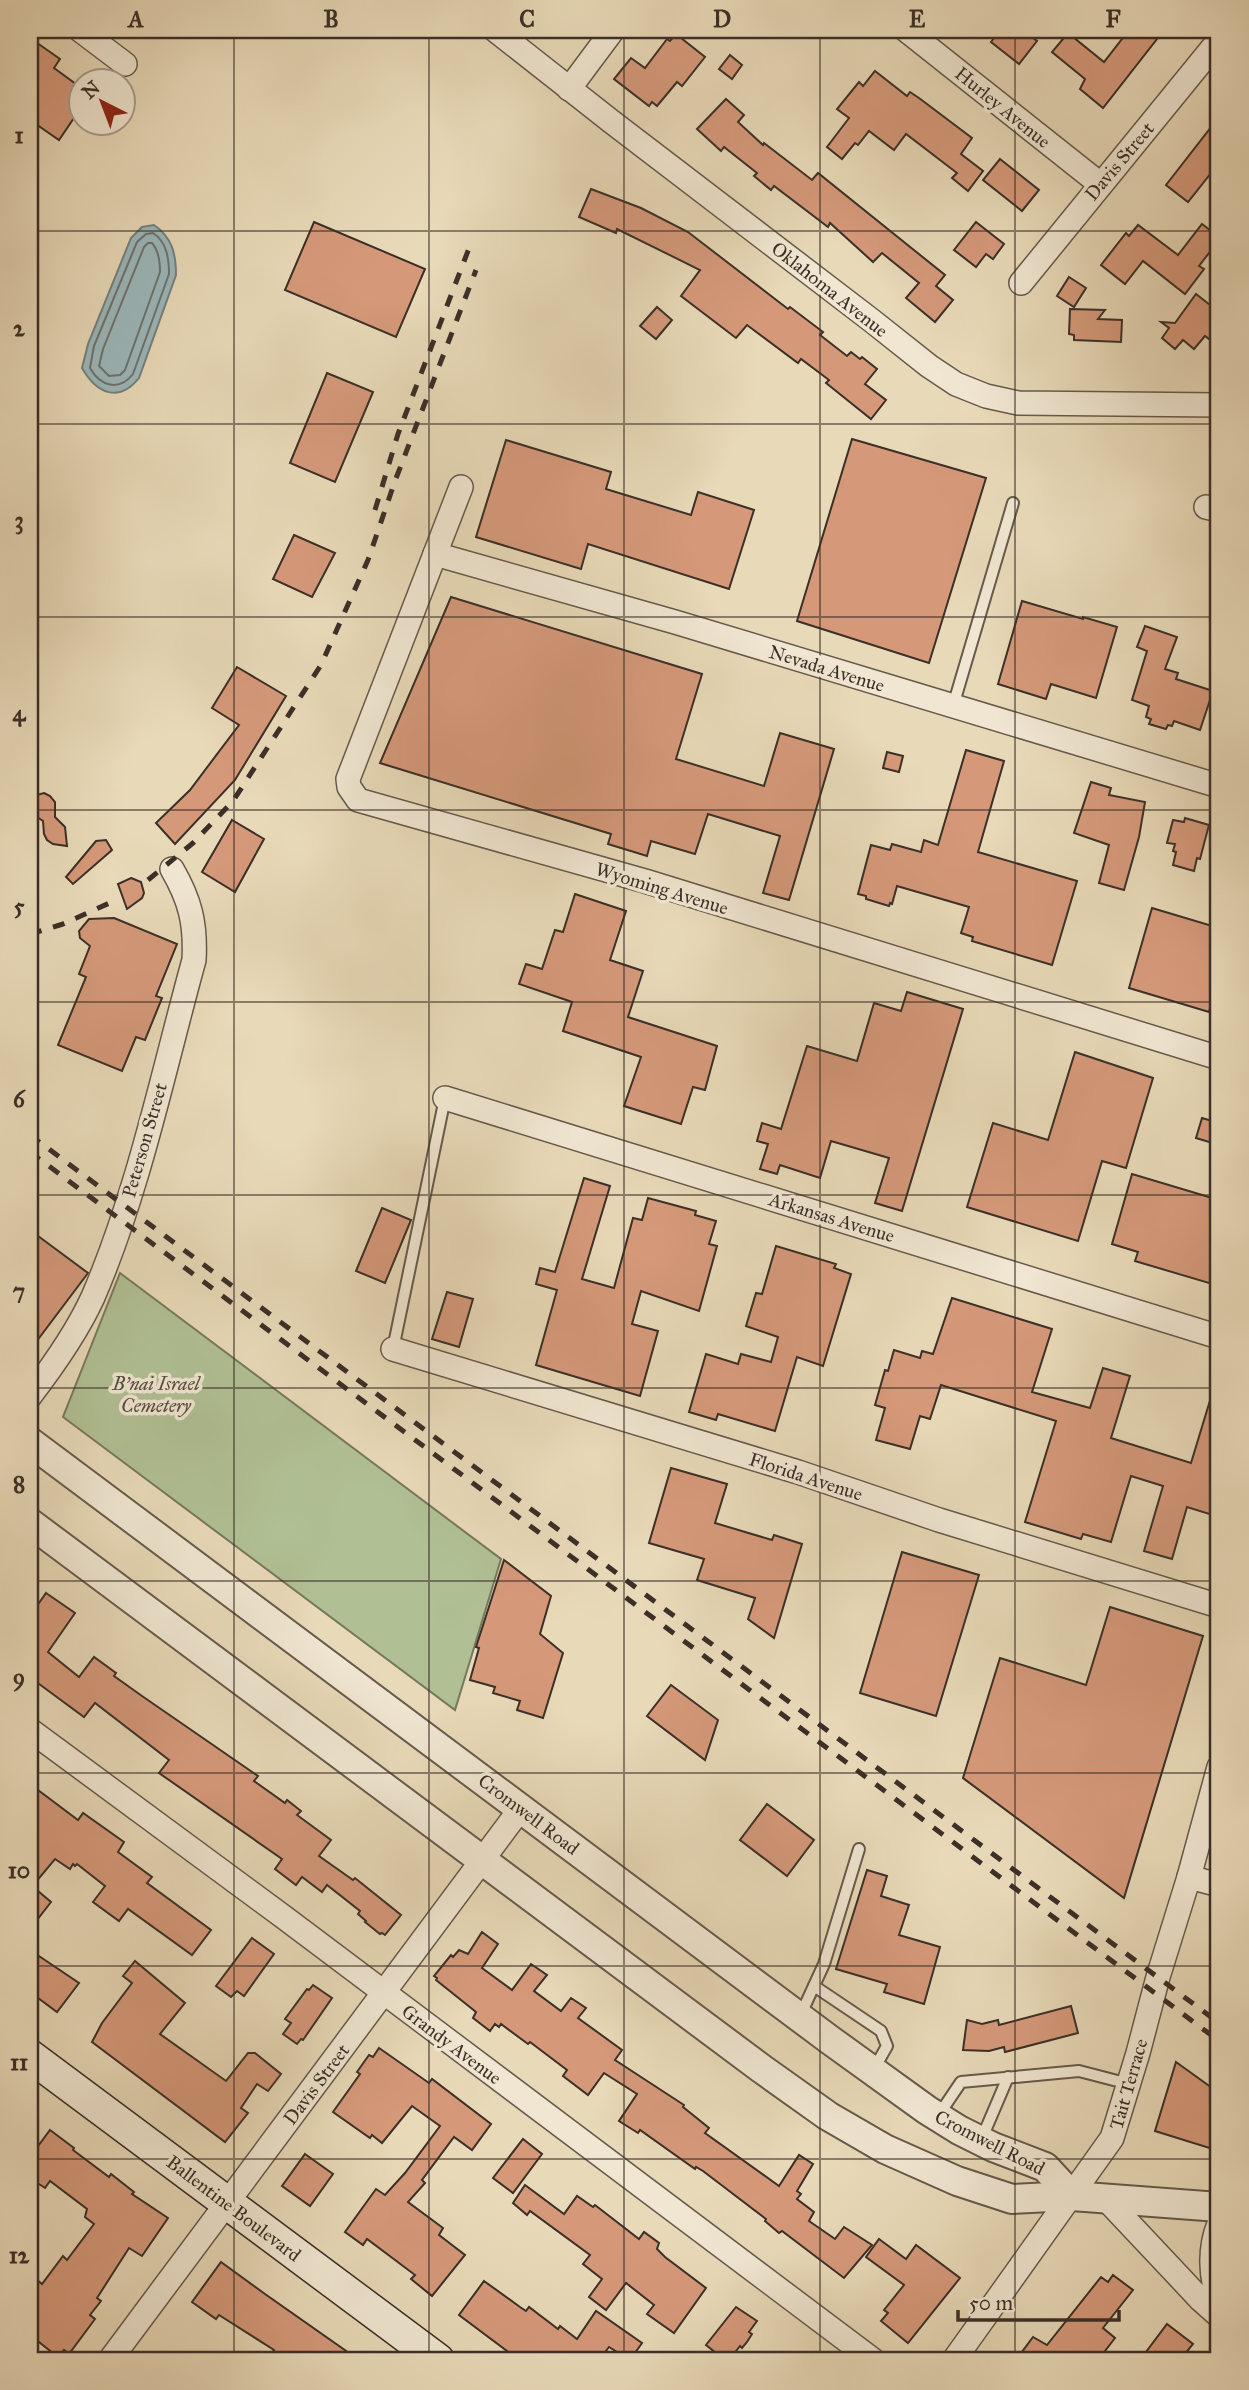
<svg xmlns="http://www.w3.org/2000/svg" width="1249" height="2390" font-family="'IM FELL Great Primer',serif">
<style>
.green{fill:#b0c094;stroke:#76785e;stroke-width:2}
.water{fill:#9cb7ba;stroke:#758180;stroke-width:2}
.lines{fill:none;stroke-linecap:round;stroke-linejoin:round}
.shore{stroke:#6c7371;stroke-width:2}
.building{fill:#d5997a;stroke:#3b2f28;stroke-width:2}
.service-casing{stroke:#665a4c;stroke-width:14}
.minor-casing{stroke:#665a4c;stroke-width:26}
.tertiary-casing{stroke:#665a4c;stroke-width:32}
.secondary-casing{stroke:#3b2f28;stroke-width:35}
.service{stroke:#f0e6d1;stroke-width:10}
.minor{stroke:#f0e6d1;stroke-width:23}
.tertiary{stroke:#f0e6d1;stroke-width:28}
.secondary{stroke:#f0e6d1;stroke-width:32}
.rail{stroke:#3b2f28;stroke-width:5;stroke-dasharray:12 12;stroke-linecap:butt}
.grid{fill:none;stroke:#3b2f28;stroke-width:2;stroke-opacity:0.55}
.labels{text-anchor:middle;stroke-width:7;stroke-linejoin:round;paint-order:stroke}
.street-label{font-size:19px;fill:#3b2f28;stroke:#f0e6d1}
.park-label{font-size:19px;font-style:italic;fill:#524c3e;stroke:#f0e6d1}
.neatline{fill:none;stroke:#3b2f28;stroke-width:2.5}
.grid-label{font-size:23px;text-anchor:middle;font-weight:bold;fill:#3b2f28}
</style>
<rect width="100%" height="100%" fill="#e8d9b8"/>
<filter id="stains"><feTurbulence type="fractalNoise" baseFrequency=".00286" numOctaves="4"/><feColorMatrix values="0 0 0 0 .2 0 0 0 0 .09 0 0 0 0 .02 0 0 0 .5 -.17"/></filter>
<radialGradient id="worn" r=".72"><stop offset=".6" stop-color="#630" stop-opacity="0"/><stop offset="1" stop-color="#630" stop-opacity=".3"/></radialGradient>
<polygon class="green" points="120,1273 501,1559 455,1710 63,1417"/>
<path class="water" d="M154,225C172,237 176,254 176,275L139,378C119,403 97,394 82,368L88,344L131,238L142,227Z"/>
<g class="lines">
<g class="shore">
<path d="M153,233C167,242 169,259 169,274L133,374C119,392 100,386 90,368L94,346L137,242L146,234Z"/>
<path d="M148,243H152C159,251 160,262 160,272L125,370L120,375L109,376L99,366L103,349L144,247Z"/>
</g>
</g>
<g class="building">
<polygon points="1000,30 1023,30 1037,41 1019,64 991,42"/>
<polygon points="1129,30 1164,30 1103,108 1080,89 1085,79 1052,52 1068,33 1104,62"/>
<polygon points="676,34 705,57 682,86 677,82 657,106 652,102 649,106 614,79 631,58 645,68 667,39 670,41"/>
<polygon points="30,38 60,59 54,68 80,87 80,109 59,140 30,120"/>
<polygon points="730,55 742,65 732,79 719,69"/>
<polygon points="875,71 907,96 910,92 919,98 972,138 961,154 983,171 968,191 952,178 957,173 906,134 894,150 869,131 858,145 855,143 842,159 827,147 849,118 837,109 859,82 863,86"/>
<polygon points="726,99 744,115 738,122 763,145 764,143 812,180 818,173 945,275 936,286 953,300 935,322 906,298 919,283 882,253 873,262 830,223 828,227 774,186 771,190 754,176 757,173 724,147 721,151 697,129"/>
<polygon points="1219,117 1219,163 1188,202 1166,185"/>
<polygon points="1000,159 1039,190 1022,211 983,180"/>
<polygon points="591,189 641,208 688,232 788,309 790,307 823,332 820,335 847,356 851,352 860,359 862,357 877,369 865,384 886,400 871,419 826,383 829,380 801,359 798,363 747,325 736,338 681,296 700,270 617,229 616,233 579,217"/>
<polygon points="314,222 425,269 396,337 285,290"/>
<polygon points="976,222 1004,244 993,259 986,254 976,267 954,250"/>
<polygon points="1202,224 1219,237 1219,240 1199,266 1204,269 1185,294 1143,261 1125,284 1101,265 1126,233 1129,236 1138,225 1178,255"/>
<polygon points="1069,277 1086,288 1074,307 1057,296"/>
<polygon points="1196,294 1219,312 1219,347 1205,336 1194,349 1183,340 1175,349 1162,338 1169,328 1161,322 1175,323"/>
<polygon points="657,307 672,320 656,339 640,326"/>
<polygon points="1070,309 1105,310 1098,319 1122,320 1121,342 1074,340 1074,335 1069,334"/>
<polygon points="327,373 373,392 335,482 290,463"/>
<polygon points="852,439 986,478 929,663 797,621"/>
<polygon points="506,440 611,472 606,489 691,515 698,492 754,510 729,589 588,544 581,569 476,537"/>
<polygon points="294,535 335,553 312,597 273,579"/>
<polygon points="451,597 702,674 676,759 764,786 780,733 834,749 789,900 763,893 780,836 708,814 695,854 651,841 647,856 608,844 611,834 380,763"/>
<polygon points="1022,601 1083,619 1083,617 1117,627 1096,698 1051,684 1046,699 998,684"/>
<polygon points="1145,626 1177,637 1165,669 1178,673 1176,679 1213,691 1200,730 1174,721 1172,726 1168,725 1166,729 1149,724 1151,719 1146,717 1149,706 1132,700 1147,651 1137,647"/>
<polygon points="237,667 286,696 235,780 175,844 156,823 190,790 239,725 212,708"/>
<polygon points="966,750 1004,761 978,852 1077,881 1052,965 972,941 973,937 961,933 969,907 897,886 892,904 890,903 889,906 866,899 866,896 858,894 871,845 890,850 892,844 921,852 924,840 938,845"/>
<polygon points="887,752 903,756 899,772 883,768"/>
<polygon points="1091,782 1111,788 1109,795 1145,802 1139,837 1124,890 1099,883 1109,845 1074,833"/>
<polygon points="44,793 50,796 55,802 55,817 65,827 67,846 53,844 47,840 44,834 43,821 31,813 30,804 32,799 37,795"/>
<polygon points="1185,818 1209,825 1200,859 1197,858 1194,871 1173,865 1176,852 1173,851 1175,844 1167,843 1173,820 1184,822"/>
<polygon points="232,820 264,839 235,892 202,872"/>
<polygon points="106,840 112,850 73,884 66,877 96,841"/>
<polygon points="131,878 141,882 144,893 142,898 127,909 118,884"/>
<polygon points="575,894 626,911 610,960 643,971 628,1017 717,1046 705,1090 693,1087 681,1124 624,1106 641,1057 563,1031 572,1002 519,984 526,964 542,969 555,930 563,932"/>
<polygon points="1152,908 1219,928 1219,979 1209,1012 1129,988"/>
<polygon points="114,918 177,944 156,996 162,998 145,1040 136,1037 122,1071 58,1045 86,977 79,974 90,946 80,938 79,931 89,919"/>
<polygon points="907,992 963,1009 902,1211 875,1203 889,1158 831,1141 820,1178 780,1165 777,1174 760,1169 768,1144 757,1141 762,1123 781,1129 807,1046 857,1061 874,1003 901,1011"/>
<polygon points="1075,1052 1153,1078 1126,1168 1102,1161 1078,1241 967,1207 993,1123 1048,1140"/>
<polygon points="1202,1118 1219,1123 1219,1145 1196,1138"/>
<polygon points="1132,1174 1219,1200 1219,1286 1135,1261 1138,1252 1112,1244"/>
<polygon points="584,1178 610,1186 582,1279 614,1288 633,1218 642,1220 648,1198 696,1211 695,1215 716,1221 709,1244 717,1246 699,1311 641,1291 632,1324 658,1331 640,1396 536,1365 557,1290 536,1284 540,1268 555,1272"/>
<polygon points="382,1208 411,1220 385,1283 356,1271"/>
<polygon points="30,1230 88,1273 30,1350"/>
<polygon points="776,1246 836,1264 834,1268 851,1274 823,1366 797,1357 775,1431 718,1414 716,1420 689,1412 706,1354 738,1364 741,1354 771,1362 778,1337 746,1326 756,1293 762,1294"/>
<polygon points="447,1292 473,1299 459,1347 432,1339"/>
<polygon points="952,1298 1052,1329 1032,1392 1090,1408 1103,1368 1130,1376 1111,1438 1191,1463 1215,1384 1219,1384 1219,1517 1187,1507 1172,1559 1144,1551 1163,1486 1131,1476 1111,1542 1083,1534 1081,1539 1025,1522 1056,1421 941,1385 930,1419 920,1416 910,1449 876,1440 885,1408 875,1405 885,1370 888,1371 894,1350 920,1358 922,1351 933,1354"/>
<polygon points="671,1468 727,1484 715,1523 772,1540 774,1535 802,1544 774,1638 748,1619 755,1598 697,1580 704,1559 649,1543"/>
<polygon points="902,1552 979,1575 936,1716 860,1693"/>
<polygon points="504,1560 551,1596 540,1634 563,1653 543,1718 517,1710 520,1701 493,1693 495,1687 470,1680 479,1648 476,1647"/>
<polygon points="46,1593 75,1613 48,1652 79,1677 94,1657 116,1673 114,1676 142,1696 258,1776 254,1781 285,1803 287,1800 301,1811 297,1815 331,1840 319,1856 353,1880 355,1878 401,1915 385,1935 382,1933 380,1934 365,1922 366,1921 358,1914 360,1911 327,1885 322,1892 302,1877 296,1885 275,1869 282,1859 159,1773 169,1760 95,1703 84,1717 31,1678 30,1679 30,1616"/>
<polygon points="1110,1607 1203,1636 1124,1898 963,1778 1000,1658 1086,1685"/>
<polygon points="671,1685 718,1720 705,1760 647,1716"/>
<polygon points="30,1784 78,1820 83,1813 124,1842 118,1852 152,1877 147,1883 211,1930 192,1955 128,1909 119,1921 93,1902 105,1886 77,1864 75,1866 73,1864 70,1869 55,1859 30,1889"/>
<polygon points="767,1804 814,1840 787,1876 740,1840"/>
<polygon points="867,1870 887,1876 881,1896 909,1905 899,1935 940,1947 924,2004 884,1992 887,1984 836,1969"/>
<polygon points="38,1891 51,1902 30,1929 30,1902"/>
<polygon points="482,1932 498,1944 482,1968 512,1990 531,1964 547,1975 534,1991 561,2011 571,1998 586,2008 578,2018 622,2050 615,2060 684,2105 683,2107 709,2128 705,2133 779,2186 799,2155 813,2164 797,2191 801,2194 797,2199 814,2212 809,2221 835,2239 844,2227 872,2245 844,2278 782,2231 779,2233 765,2221 766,2219 703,2171 696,2167 695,2169 640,2130 638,2133 619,2121 637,2094 604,2073 588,2095 563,2076 567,2070 530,2042 528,2044 501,2024 499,2027 495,2024 490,2031 473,2018 476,2012 436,1980 437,1978 434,1976 451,1955 453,1957 459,1950 468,1954"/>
<polygon points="252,1938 274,1954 244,1996 237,1991 231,1997 216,1986"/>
<polygon points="30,1950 79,1983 57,2012 30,1992"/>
<polygon points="135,1961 185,2003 160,2034 226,2081 248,2053 255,2053 281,2074 268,2091 257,2084 241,2108 248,2113 225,2142 92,2042 102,2023 132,1983 123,1976"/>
<polygon points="313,1985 332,1998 303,2040 301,2039 297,2044 283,2034 291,2023 285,2019 307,1989 309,1990"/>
<polygon points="1071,2006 1078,2033 1005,2052 1004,2047 989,2051 963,2050 967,2020 982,2024 998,2020 999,2025"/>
<polygon points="379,2048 429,2083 432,2079 491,2124 472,2150 454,2137 422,2180 425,2183 408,2202 443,2228 439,2235 465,2255 432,2296 411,2279 415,2275 367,2239 363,2245 345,2232 376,2189 385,2195 405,2173 440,2126 412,2106 382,2143 372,2135 370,2138 333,2112 360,2074 357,2072 369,2055 373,2057"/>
<polygon points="1176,2062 1219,2093 1219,2151 1155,2131"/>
<polygon points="50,2130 74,2148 73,2150 109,2177 111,2174 134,2192 132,2194 168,2218 142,2256 129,2248 97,2298 101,2301 90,2315 95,2319 69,2354 64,2350 58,2357 30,2335 30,2274 42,2284 63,2256 67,2260 94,2224 85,2217 87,2209 50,2181 45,2188 30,2178 30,2157"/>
<polygon points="523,2139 542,2154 513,2193 493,2178"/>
<polygon points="305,2154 333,2174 310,2206 282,2186"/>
<polygon points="525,2185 564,2214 577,2196 593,2207 595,2205 639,2239 644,2232 659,2243 657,2249 665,2257 706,2288 674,2333 647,2314 654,2305 626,2283 606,2310 589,2297 602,2279 583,2264 590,2255 530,2211 527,2215 513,2203"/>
<polygon points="879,2239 906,2259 916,2245 960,2278 908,2343 881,2321 888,2313 884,2310 904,2285 866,2257"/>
<polygon points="221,2262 265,2294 359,2360 267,2360 274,2350 219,2315 216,2319 192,2302"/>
<polygon points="1113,2275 1133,2290 1103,2328 1115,2338 1098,2360 1016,2360 1033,2337 1047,2345 1101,2277 1108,2282"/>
<polygon points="484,2281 520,2307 526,2311 529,2307 558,2329 560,2326 577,2339 596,2311 642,2343 630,2360 609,2347 599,2360 519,2360 459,2315"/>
<polygon points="736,2307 757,2321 749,2332 752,2334 747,2342 742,2348 740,2346 729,2360 725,2360 706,2345"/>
<polygon points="1167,2324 1193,2344 1180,2360 1140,2360"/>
</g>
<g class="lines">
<defs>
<g id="service">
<polyline points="953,706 1013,503"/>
<polyline points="393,1349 445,1098"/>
<polyline points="814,1986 881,2031 887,2046 874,2069"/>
<polyline points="801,2014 824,1964 859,1849"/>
<polyline points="938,2116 961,2082 1079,2071 1129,2084"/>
<polyline points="982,2138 1008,2077"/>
</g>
<g id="minor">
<polyline points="80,30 125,64"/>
<polyline points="495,30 612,122 871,320 929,366 956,384 986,396 1018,403 1219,405"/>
<polyline points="906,30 1100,184"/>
<polyline points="569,89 613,30"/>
<polyline points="1021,283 1219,40"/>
<polyline points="461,487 348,779 349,787 358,800 645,881 1219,1058"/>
<polyline points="1206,507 1219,510"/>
<polyline points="435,554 675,622 1219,786"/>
<polyline points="445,1098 1219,1337"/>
<polyline points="393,1349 798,1472 939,1520 1219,1606"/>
<path d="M30,1396C53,1366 77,1332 93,1297C139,1190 163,1072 194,960C196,923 190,900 172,869"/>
<polyline points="30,1730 285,1918 873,2360"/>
<polyline points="1189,1877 1219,1885"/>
<polyline points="1106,2199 1201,2300 1219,2316"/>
<path d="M1219,2224C1209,2248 1210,2277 1219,2301"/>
<polyline points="110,2360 521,1808"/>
<polyline points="954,2360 1112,2138 1138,2053 1158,1977 1189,1877 1219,1767"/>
</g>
<g id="tertiary">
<polyline points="30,1442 830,2040 927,2110 959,2130 993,2147 1045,2167 1072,2196"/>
<polyline points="30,1523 762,2069 828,2116 885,2149 957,2181 1012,2199 1072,2196 1219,2207"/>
</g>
<polyline id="secondary" points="30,2056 438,2360"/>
</defs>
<use href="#service" class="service-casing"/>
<use href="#minor" class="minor-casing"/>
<use href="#tertiary" class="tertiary-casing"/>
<use href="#secondary" class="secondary-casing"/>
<use href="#service" class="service"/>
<use href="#minor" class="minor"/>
<use href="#tertiary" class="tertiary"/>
<use href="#secondary" class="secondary"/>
<g class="rail">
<polyline points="375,510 398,434 471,243"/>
<polyline points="148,880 193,843 233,801 321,665 368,560 395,481 476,270"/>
<polyline points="30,934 63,924 114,901"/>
<polyline points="30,1135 1219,2023"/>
<polyline points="30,1152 1219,2041"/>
</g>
</g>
<path class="grid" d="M234,30V2360M429,30V2360M624,30V2360M820,30V2360M1015,30V2360M30,231H1219M30,424H1219M30,617H1219M30,810H1219M30,1002H1219M30,1195H1219M30,1388H1219M30,1581H1219M30,1773H1219M30,1966H1219M30,2159H1219"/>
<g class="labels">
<g class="street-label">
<text transform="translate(1003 107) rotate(39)" y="7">Hurley Avenue</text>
<text transform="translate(1119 161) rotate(-50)" y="7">Davis Street</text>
<text transform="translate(830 289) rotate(38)" y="7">Oklahoma Avenue</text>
<text transform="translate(827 668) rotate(17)" y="7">Nevada Avenue</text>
<text transform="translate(662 888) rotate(17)" y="7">Wyoming Avenue</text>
<text transform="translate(144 1140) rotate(-74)" y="7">Peterson Street</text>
<text transform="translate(832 1217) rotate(17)" y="7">Arkansas Avenue</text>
<text transform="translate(806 1476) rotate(18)" y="7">Florida Avenue</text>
<text transform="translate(529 1814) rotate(37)" y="7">Cromwell Road</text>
<text transform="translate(452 2044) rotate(37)" y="7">Grandy Avenue</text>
<text transform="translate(316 2084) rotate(-53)" y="7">Davis Street</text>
<text transform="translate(1128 2084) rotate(-74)" y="7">Tait Terrace</text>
<text transform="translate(990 2142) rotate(27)" y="7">Cromwell Road</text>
<text transform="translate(234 2208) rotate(37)" y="7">Ballentine Boulevard</text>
</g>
<g class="park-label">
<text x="156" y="1390">B’nai Israel<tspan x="156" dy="22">Cemetery</tspan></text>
</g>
</g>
<rect width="1249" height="2390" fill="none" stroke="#e8d9b8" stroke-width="77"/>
<g transform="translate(102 102) rotate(318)"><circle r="33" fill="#f0e6d1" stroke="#a89d8d" stroke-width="2"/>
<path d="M0-5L12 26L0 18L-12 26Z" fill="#8f2418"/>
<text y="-10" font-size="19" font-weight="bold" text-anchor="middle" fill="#3b2f28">N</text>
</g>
<path d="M958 2310v10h161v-10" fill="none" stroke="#3b2f28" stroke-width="3.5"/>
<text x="969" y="2310" font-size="21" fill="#3b2f28" stroke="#f0e6d1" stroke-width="5" paint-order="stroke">50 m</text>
<rect x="38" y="38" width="1172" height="2314" class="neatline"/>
<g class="grid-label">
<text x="136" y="27">A</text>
<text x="331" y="27">B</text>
<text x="527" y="27">C</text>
<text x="722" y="27">D</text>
<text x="917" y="27">E</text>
<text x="1113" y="27">F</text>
<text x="19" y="143">1</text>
<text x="19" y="336">2</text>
<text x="19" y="528">3</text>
<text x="19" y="721">4</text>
<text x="19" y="914">5</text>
<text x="19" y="1107">6</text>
<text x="19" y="1299">7</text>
<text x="19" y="1492">8</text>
<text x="19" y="1685">9</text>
<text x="19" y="1878">10</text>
<text x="19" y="2070">11</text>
<text x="19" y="2263">12</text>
</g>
<rect width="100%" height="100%" filter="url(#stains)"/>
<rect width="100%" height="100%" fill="url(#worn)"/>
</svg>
